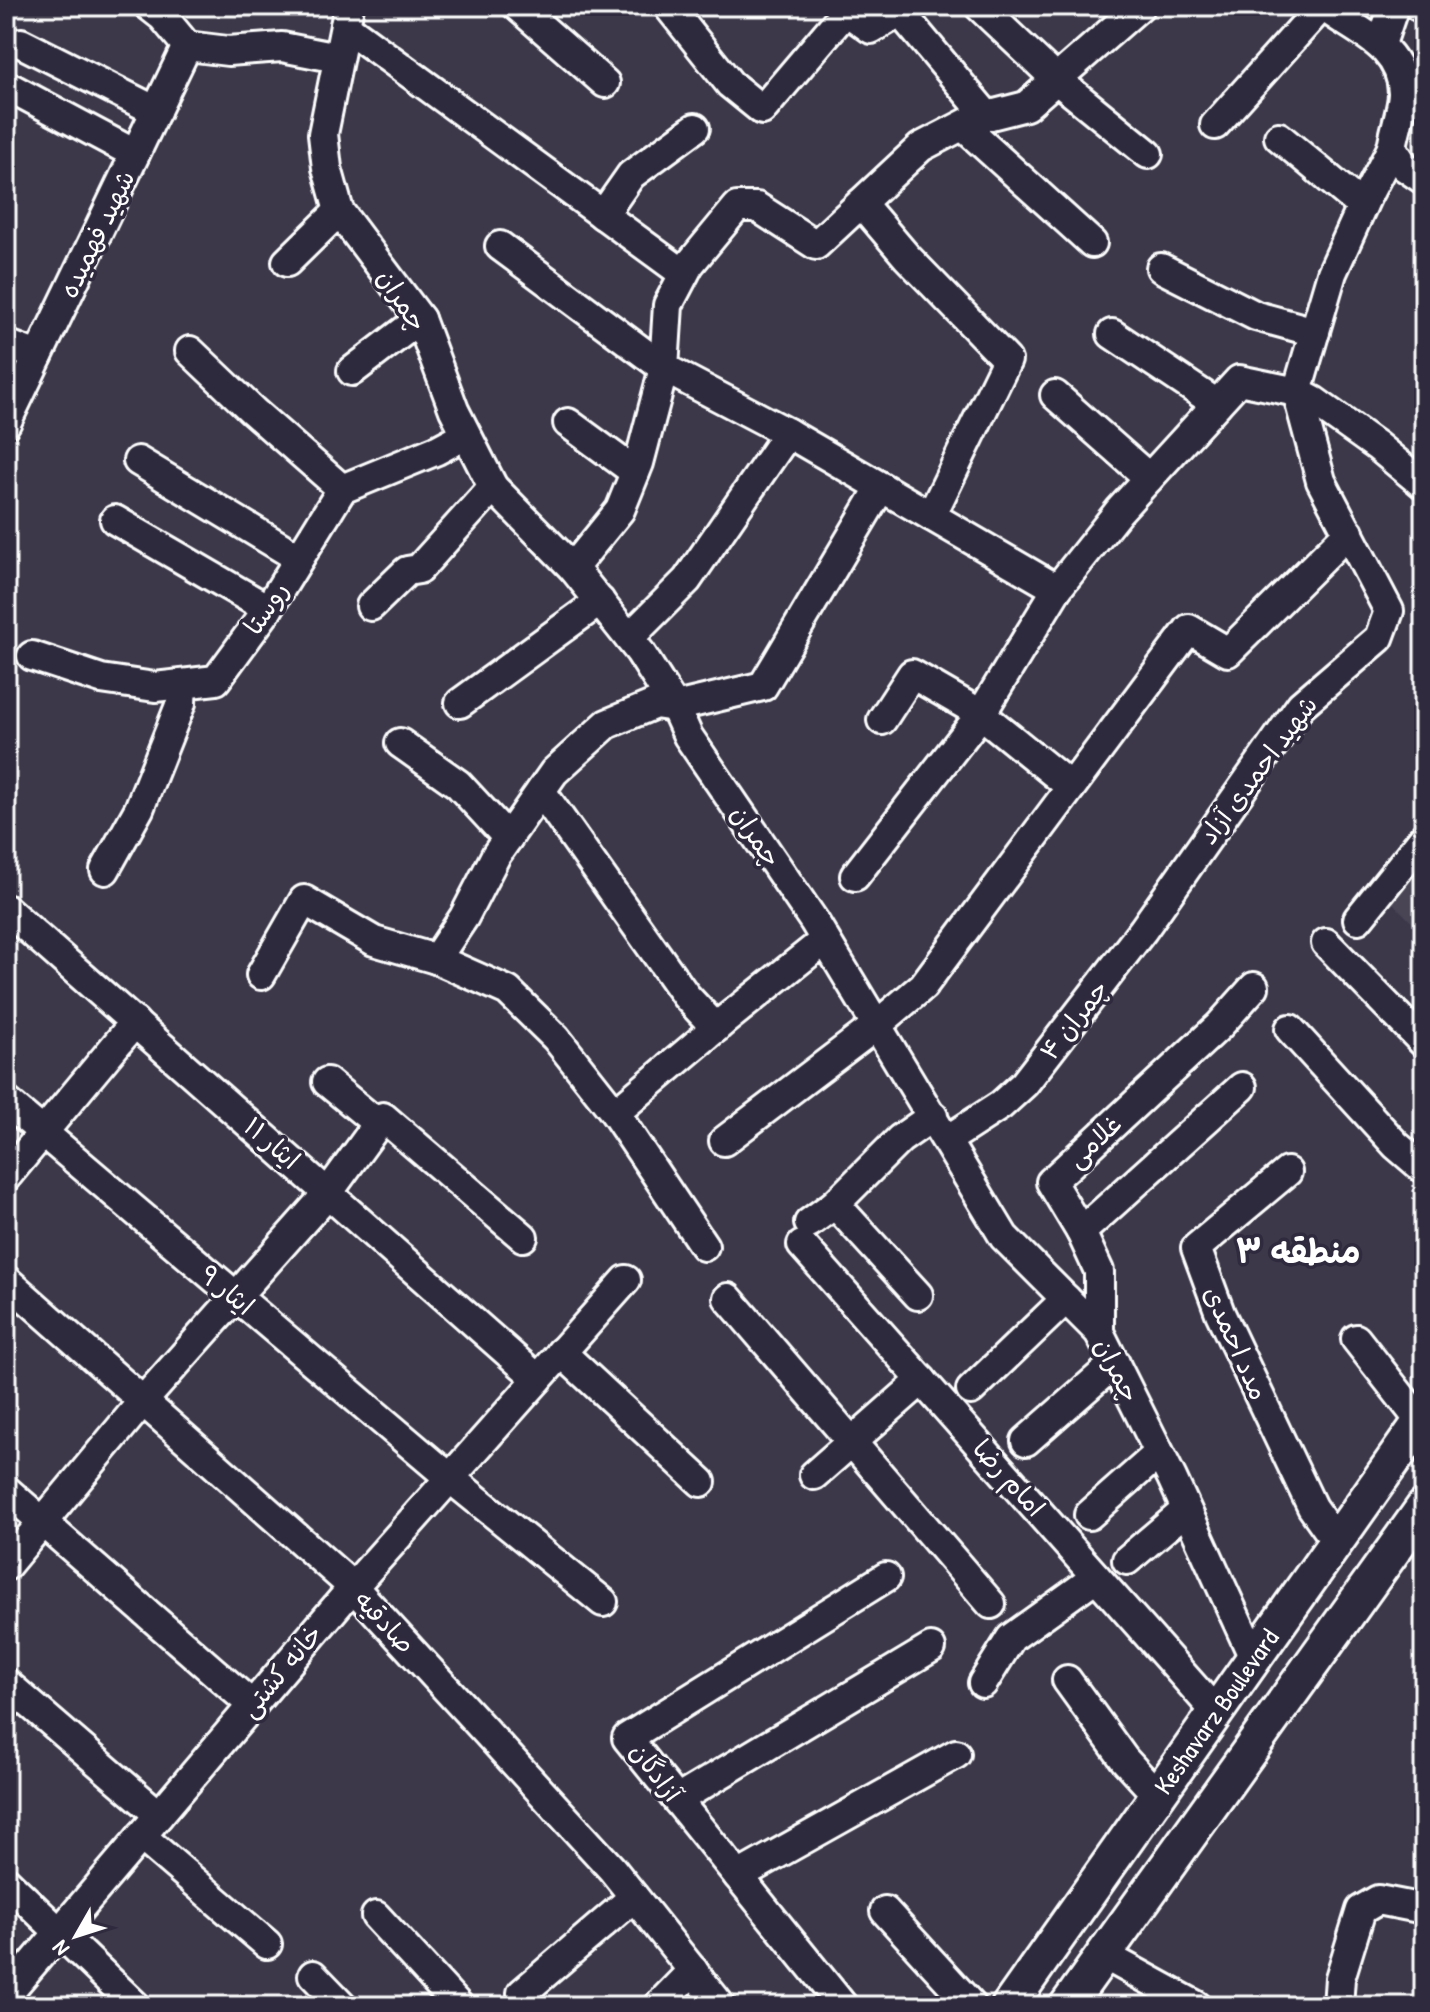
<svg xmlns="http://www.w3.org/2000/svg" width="1430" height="2012" font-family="'Patrick Hand','Playpen Sans Arabic',sans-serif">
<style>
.built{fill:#494455}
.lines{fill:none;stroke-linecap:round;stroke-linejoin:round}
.minor-casing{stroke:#fff;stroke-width:34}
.major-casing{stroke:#fff;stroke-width:40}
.minor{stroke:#2f2a3d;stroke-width:28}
.major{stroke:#2f2a3d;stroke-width:34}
.labels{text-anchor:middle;stroke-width:7;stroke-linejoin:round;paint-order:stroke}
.street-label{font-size:26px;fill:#fff;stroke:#2f2a3d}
.district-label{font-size:34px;font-weight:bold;fill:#fff;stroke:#2f2a3d}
</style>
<rect width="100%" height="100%" fill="#3c3749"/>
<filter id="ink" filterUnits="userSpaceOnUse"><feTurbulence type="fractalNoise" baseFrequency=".0125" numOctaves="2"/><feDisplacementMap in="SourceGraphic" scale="16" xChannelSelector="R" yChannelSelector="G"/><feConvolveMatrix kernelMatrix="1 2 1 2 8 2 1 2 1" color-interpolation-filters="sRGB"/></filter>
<g filter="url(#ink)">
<polygon class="built" points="1424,859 1424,935 1388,898"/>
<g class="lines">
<defs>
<g id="minor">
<polyline points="149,6 163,17 187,46"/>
<polyline points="349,6 323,134 327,168 339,211 420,319 454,410 493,487 573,568 640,652 675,707 688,736 814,921 1004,1237 1099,1332 1172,1478 1254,1658"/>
<polyline points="517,6 605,83"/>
<polyline points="668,6 730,84 762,110 846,11"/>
<polyline points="839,6 871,29 900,12 987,116"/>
<polyline points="979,6 1057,80 1148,154"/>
<path d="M1323,6C1355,31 1402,45 1403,93C1403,108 1394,132 1392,148L1405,167L1424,180"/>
<polyline points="1418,6 1424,8"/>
<polyline points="345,26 684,274"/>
<polyline points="21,43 156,111"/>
<polyline points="1381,44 1394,6"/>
<polyline points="187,46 228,51 282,47 338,58"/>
<polyline points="13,89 135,154"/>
<polyline points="1215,125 1322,6"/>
<polyline points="963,126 1092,243"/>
<polyline points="1279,137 1362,206"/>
<polyline points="861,203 907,257 1007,360 931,516"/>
<polyline points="603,215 631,175 695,128"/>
<polyline points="500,246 664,368 788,433 1057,589"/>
<polyline points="287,262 339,211"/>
<polyline points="1161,268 1256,316 1315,332"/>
<polyline points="1112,334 1217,404"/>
<polyline points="6,344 38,356"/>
<polyline points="190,351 253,411 342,489"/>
<polyline points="352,371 420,319"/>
<polyline points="1055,395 1149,478"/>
<polyline points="6,423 187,46"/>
<polyline points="568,423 635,472"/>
<polyline points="138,461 299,558"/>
<polyline points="115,520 268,609"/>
<polyline points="573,568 620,510 639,463 664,368 668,305 689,265 737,207 757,207 816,245 921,147 975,119 1026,106 1140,6"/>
<polyline points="371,606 407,571 419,569 493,487"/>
<polyline points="629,638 687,580 788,433"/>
<polyline points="32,656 101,679 155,687 216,680 268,609 342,489 437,450 465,435"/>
<polyline points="460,703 600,601"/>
<polyline points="400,743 458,784 508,838"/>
<polyline points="1071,787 981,714 1057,589 1119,511 1239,380 1297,392 1314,401 1377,446 1424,485"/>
<polyline points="541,791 686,996 716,1028"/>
<polyline points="105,870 139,809 181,703 182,684"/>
<polyline points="855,876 981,714 912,674 882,720"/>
<polyline points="6,909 538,1379"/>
<polyline points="1358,919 1424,837"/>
<polyline points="1326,943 1424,1043"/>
<polyline points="436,959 464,917 496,855 554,772 607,724 655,704 675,707 763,686 881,487"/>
<polyline points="261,975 304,900 374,941 436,959 508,991 556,1038 615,1113"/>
<polyline points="1290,1029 1396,1145 1424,1169"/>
<polyline points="327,1082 378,1124"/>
<polyline points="6,1101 450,1478 603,1602"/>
<polyline points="947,1140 1001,1105 1024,1084 1143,930 1301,705 1379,638 1389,611 1321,481 1297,392 1332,273 1366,198 1392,148"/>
<polyline points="724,1141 877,1025 923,986 1189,629 1228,652 1349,532"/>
<polyline points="1287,1172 1196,1248 1220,1313 1312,1507 1336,1541"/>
<polyline points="6,1177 135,1022"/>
<polyline points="809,1223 835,1204"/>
<polyline points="1081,1232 1242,1087"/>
<polyline points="802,1245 1216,1712"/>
<polyline points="704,1246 615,1113 725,1020 825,940"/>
<polyline points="6,1280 353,1587 612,1869 721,2006"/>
<polyline points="918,1295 835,1204 900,1139 933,1116"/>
<polyline points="728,1298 991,1604"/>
<polyline points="1099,1332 1099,1271 1081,1232 1051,1182 1219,1026 1254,987"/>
<polyline points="1356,1339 1421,1422"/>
<polyline points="561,1352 701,1482"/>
<polyline points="971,1390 1066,1299"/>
<polyline points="1026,1441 1115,1363"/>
<polyline points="814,1475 922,1380"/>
<polyline points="6,1490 252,1705"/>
<polyline points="1089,1515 1159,1453"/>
<polyline points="1127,1560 1186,1510"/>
<polyline points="6,1566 143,1401 328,1193 383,1117 523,1237"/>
<polyline points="1067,1680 1124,1759 1157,1795"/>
<polyline points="6,1683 159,1815"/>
<polyline points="983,1683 1011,1638 1096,1577"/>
<polyline points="677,1800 931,1648"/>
<polyline points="141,1836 267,1944"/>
<polyline points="738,1876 956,1754"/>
<polyline points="6,1881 136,2006"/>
<polyline points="885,1911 972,2006"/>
<polyline points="376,1916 459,2006"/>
<polyline points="1104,1955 1197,2006"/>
<polyline points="313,1975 343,2006"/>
<polyline points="522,1993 634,1897"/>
<polyline points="6,1995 353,1587 626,1280"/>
<polyline points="658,2006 693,1970"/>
<polyline points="843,2006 627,1738 886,1577"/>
<polyline points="1338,2006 1340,1978 1361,1910 1378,1900 1424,1909"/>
</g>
<g id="major">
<path id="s1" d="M1009,2006L1424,1417"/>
<polyline points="1067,2006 1424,1507"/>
</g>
</defs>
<use href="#minor" class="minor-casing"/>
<use href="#major" class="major-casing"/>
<use href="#minor" class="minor"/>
<use href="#major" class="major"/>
</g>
</g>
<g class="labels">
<g class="street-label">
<text transform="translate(97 234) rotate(-64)" y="9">شهید فهمیده</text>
<text transform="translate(402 300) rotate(57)" y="9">چمران</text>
<text transform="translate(266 608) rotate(-56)" y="9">روستا</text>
<text transform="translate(1258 770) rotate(-53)" y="9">شهید احمدی آزاد</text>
<text transform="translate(756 836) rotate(56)" y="9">چمران</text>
<text transform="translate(1074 1020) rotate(-52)" y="9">چمران ۴</text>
<text transform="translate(1094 1141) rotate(-43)" y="9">غلامی</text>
<text transform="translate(272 1143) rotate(41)" y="9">ایثار ۱۱</text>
<text transform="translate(227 1290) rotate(40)" y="9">ایثار ۹</text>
<text transform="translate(1236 1343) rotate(66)" y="9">مدد احمدی</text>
<text transform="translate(1117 1370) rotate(63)" y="9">چمران</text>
<text transform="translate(1009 1478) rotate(48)" y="9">امام رضا</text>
<text transform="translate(385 1622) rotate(47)" y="9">صادقیه</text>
<text transform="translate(281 1671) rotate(-50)" y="9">خانه کشتی</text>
<text dy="9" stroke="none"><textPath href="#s1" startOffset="360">Keshavarz Boulevard</textPath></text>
<text transform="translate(656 1772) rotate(53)" y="9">آزادگان</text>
</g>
<g class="district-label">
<text x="1298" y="1263">منطقه ۳</text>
</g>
</g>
<rect width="1430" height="2012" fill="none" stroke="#2f2a3d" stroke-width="32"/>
<rect x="16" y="16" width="1398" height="1980" fill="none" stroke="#fff" stroke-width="3" filter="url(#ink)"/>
<g transform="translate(76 1936) rotate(231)" stroke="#2f2a3d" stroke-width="6" paint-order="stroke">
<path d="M0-6L14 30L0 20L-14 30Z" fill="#ffffff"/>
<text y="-12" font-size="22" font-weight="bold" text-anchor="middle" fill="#ffffff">N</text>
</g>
</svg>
